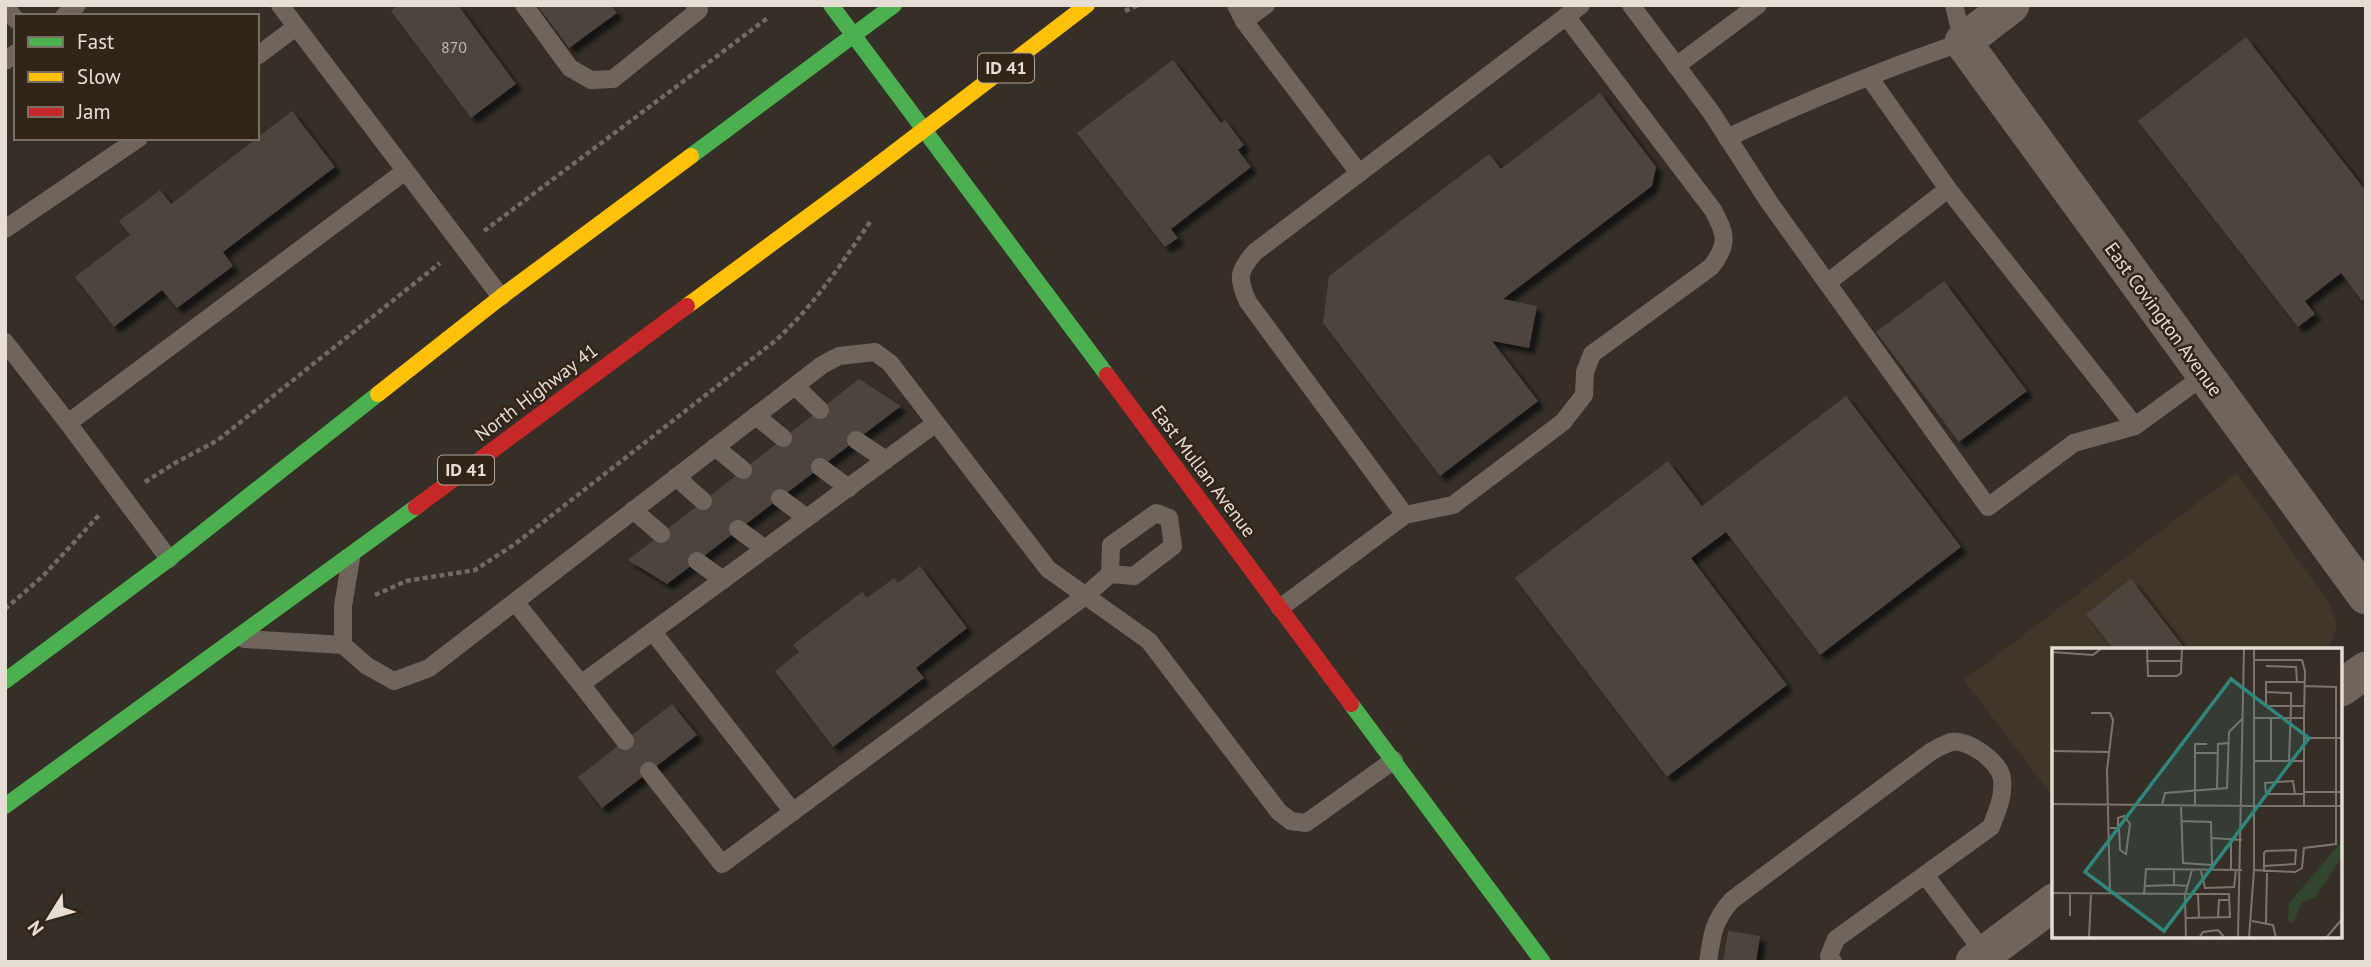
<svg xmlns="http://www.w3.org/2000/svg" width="2371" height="967" font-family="'PT Sans',sans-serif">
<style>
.education{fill:#413728}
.building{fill:#4e443d;filter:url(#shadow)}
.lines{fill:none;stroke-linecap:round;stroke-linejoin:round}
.path{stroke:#726a62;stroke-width:4.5;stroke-dasharray:5 3.5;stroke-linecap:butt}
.lane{stroke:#6f655d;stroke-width:18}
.street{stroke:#6f655d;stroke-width:37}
.fast{stroke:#4caf50;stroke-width:16}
.slow{stroke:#ffc107;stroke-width:16}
.jam{stroke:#c62828;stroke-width:16}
.labels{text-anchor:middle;stroke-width:5;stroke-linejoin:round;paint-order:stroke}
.number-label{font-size:16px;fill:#c0b8af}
.shield{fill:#322518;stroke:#b0a69c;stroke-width:2}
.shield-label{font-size:18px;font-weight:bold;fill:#e6ded5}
.street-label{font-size:19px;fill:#e6ded5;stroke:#322518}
.inset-road{fill:none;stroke:#7c756d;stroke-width:2}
.view{fill:#2f867d;fill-opacity:0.15;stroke:#2f867d;stroke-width:3.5}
.inset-edge{fill:none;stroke:#e6ded5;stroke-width:3.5}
</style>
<defs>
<filter id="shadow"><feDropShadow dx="6" dy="6" stdDeviation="2" flood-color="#0009"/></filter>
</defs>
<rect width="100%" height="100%" fill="#362f27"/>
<polygon class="education" points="2237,473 2330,605 2337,624 2329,650 2054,650 2054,798 1964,680"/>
<g class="building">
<polygon points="398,5 458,5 516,84 471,118 391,11"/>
<polygon points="537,5 611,5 617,13 569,48"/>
<polygon points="2246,37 2366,191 2366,298 2362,301 2341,273 2305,301 2315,314 2298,327 2138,121"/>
<polygon points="1173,60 1221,123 1225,120 1244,145 1238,150 1251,167 1171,229 1178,238 1165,247 1077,133"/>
<polygon points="1600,93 1656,167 1652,186 1503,299 1537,306 1529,348 1492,341 1538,401 1440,476 1323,323 1329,276 1489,154 1501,169"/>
<polygon points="292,111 335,167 223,252 233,266 177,308 162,290 114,327 75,277 130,235 119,221 160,190 171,204"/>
<polygon points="1944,281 2027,391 1959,442 1876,332"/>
<polygon points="859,379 901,406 667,584 628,560"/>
<polygon points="1846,396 1961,547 1820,655 1726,532 1691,558 1787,685 1667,777 1515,578 1668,461 1702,506"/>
<polygon points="920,566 967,628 916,668 924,678 833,747 775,671 799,652 793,645 862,592 867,598 894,578 898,583"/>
<polygon points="2131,579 2186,650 2114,650 2086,614"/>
<polygon points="672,704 697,735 602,808 578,777"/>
<polygon points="1728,931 1760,936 1756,962 1723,962"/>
</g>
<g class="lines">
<g class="path">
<polyline points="1125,11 1138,5"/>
<polyline points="484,231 769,17"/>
<polyline points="145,482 175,463 218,440 440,263"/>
<path d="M375,595L406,581L475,570L515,544L775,341C814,306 841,264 870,222"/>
<polyline points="5,609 43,576 100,514"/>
</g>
<g class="lane">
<polyline points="280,5 501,297"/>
<polyline points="524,5 570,68 591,80 613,79 699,10 695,5"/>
<polyline points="1236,5 1244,21 1359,173"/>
<polyline points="1631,5 1711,112 1769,202 1988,507 2074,443 2135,426 2205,375"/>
<polyline points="5,6 16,20"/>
<polyline points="64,16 77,5"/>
<polyline points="1244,21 1266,5"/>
<polyline points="257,56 296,27"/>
<polyline points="5,61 16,53"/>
<polyline points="1676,66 1758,5"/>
<path d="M1727,138C1804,102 1883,69 1963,42L1954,5"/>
<polyline points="1948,189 2135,426"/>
<polyline points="5,229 139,138"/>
<polyline points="1827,283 1948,189 1869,77"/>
<polyline points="5,342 68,423 169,559"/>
<polyline points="795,386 820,410"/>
<polyline points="756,416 783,438"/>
<polyline points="68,423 404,172"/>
<polyline points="856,440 886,460"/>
<polyline points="715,447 743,470"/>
<polyline points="820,467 849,488"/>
<polyline points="676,477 703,501"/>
<polyline points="780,498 807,518"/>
<polyline points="633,510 661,534"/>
<path d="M1405,515L1248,302C1237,278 1238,271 1255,252L1581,5"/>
<polyline points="738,529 765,549"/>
<polyline points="697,561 723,580"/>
<polyline points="1110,574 1111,545 1156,513 1169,518"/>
<polyline points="515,602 581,684 936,423"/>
<path d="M1280,608L1405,515L1453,505L1563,422L1584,395L1585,372L1592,354L1711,267C1729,244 1726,234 1713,210L1566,16"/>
<polyline points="653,632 793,812"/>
<polyline points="244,639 343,645 367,666 394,681 429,668 822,365 839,356 875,352 890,363 1048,569 1149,641 1279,812 1291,821 1306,823 1394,760"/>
<polyline points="343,645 343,606 351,558"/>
<polyline points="581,684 625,741"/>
<polyline points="649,771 722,864 1085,596 1110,574 1134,576 1173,546 1169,518"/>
<polyline points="1925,875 1985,954"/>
<path d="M1708,962C1712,935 1713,921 1732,900L1932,751C1938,748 1946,743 1952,742C1970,740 2000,762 2002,779C2004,797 1997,811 1991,827L1836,939L1829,956L1833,962"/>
</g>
<g class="street">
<polyline points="2011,5 1963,42 2366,596"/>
<polyline points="2341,688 2366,670"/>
<polyline points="1974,962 2054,902"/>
</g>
<g class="fast">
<polyline points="831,5 1107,375"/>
<polyline points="691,156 894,5"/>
<polyline points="5,681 169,559 378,394"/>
<polyline points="1351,704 1543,962"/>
<polyline points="5,806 416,507"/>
</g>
<g class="slow">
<polyline points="687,306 866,174 1087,5"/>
<polyline points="378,394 501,297 691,156"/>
</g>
<g class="jam">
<polyline points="1107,375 1351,704"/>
<polyline points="416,507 687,306"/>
</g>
</g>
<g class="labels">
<g class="number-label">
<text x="454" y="53">870</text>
</g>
<g class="shield">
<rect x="978" y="53.5" width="56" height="29" rx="5"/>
<rect x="438" y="455.5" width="56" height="29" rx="5"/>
</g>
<g class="shield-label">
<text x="1006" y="74">ID 41</text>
<text x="466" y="476">ID 41</text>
</g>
<g class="street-label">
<text transform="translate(2164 319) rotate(54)" y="7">East Covington Avenue</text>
<text transform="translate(536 392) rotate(-37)" y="7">North Highway 41</text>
<text transform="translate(1204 471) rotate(53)" y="7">East Mullan Avenue</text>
</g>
</g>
<g transform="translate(2052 648)">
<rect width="290" height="290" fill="#362f27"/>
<path d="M290,193V209L263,249L250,254L241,275L236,273L237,255Z" fill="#31462c"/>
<path class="inset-road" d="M95,0L96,28H125L129,25L130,0M0,4L41,7L50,0M202,12H250L253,23L252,70H202M94,13H130M214,18L244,19L245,34M214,44L239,45V58H215L214,56V34H252M39,65H58L61,72L55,122L58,246M252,70V113M252,90H291M0,103L58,104M143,105H166M202,113H252V158M219,113V70M237,113L239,58H252M165,140L166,96L177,95M252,144H291M243,146L241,133L213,135L214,146H252M0,156L202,158M110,157L113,145L175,140L177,84L190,71M129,157L131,215L160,217M143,157V96H155M202,158H291M129,173L159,174L160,217M58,180H67L68,202L74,206L78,176L72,168L66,170V180M160,190L190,192M179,190V223M122,222V237L136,238M202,222L243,224L250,220L252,200L284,196V39L252,38M149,223L153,240L182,239L184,222M212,224V205L214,203L244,202L243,216L212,218M92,238L122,237M0,245L146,246L147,270M18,245V268M92,247L94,221L190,222M134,270L178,269L177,246H146M166,270L167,252H178M200,273L221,277L224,290M214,275L215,225M37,290L39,246M134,290L133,247L140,222M147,290L151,284L166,282L173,290M186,290L192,0M197,290L202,222V0M274,290L291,270"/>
<path class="view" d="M179,31L257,90L112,283L33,224Z"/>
<rect width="290" height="290" class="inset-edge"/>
</g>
<rect width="2371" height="967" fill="none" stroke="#e6ded5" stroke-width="14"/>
<rect x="14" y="14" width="245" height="126" fill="#322518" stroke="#7a6f64" stroke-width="2"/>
<rect x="28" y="37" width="35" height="10" fill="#4caf50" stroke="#7a6f64" stroke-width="2"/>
<text x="77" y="49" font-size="21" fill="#e6ded5">Fast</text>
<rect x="28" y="72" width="35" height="10" fill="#ffc107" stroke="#7a6f64" stroke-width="2"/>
<text x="77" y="84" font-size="21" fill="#e6ded5">Slow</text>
<rect x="28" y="107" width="35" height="10" fill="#c62828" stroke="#7a6f64" stroke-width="2"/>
<text x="77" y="119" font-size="21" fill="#e6ded5">Jam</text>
<g transform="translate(49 918) rotate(233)" stroke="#322518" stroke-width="5" paint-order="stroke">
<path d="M0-5L12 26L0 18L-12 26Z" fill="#e6ded5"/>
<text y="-10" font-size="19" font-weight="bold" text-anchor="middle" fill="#e6ded5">N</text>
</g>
</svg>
